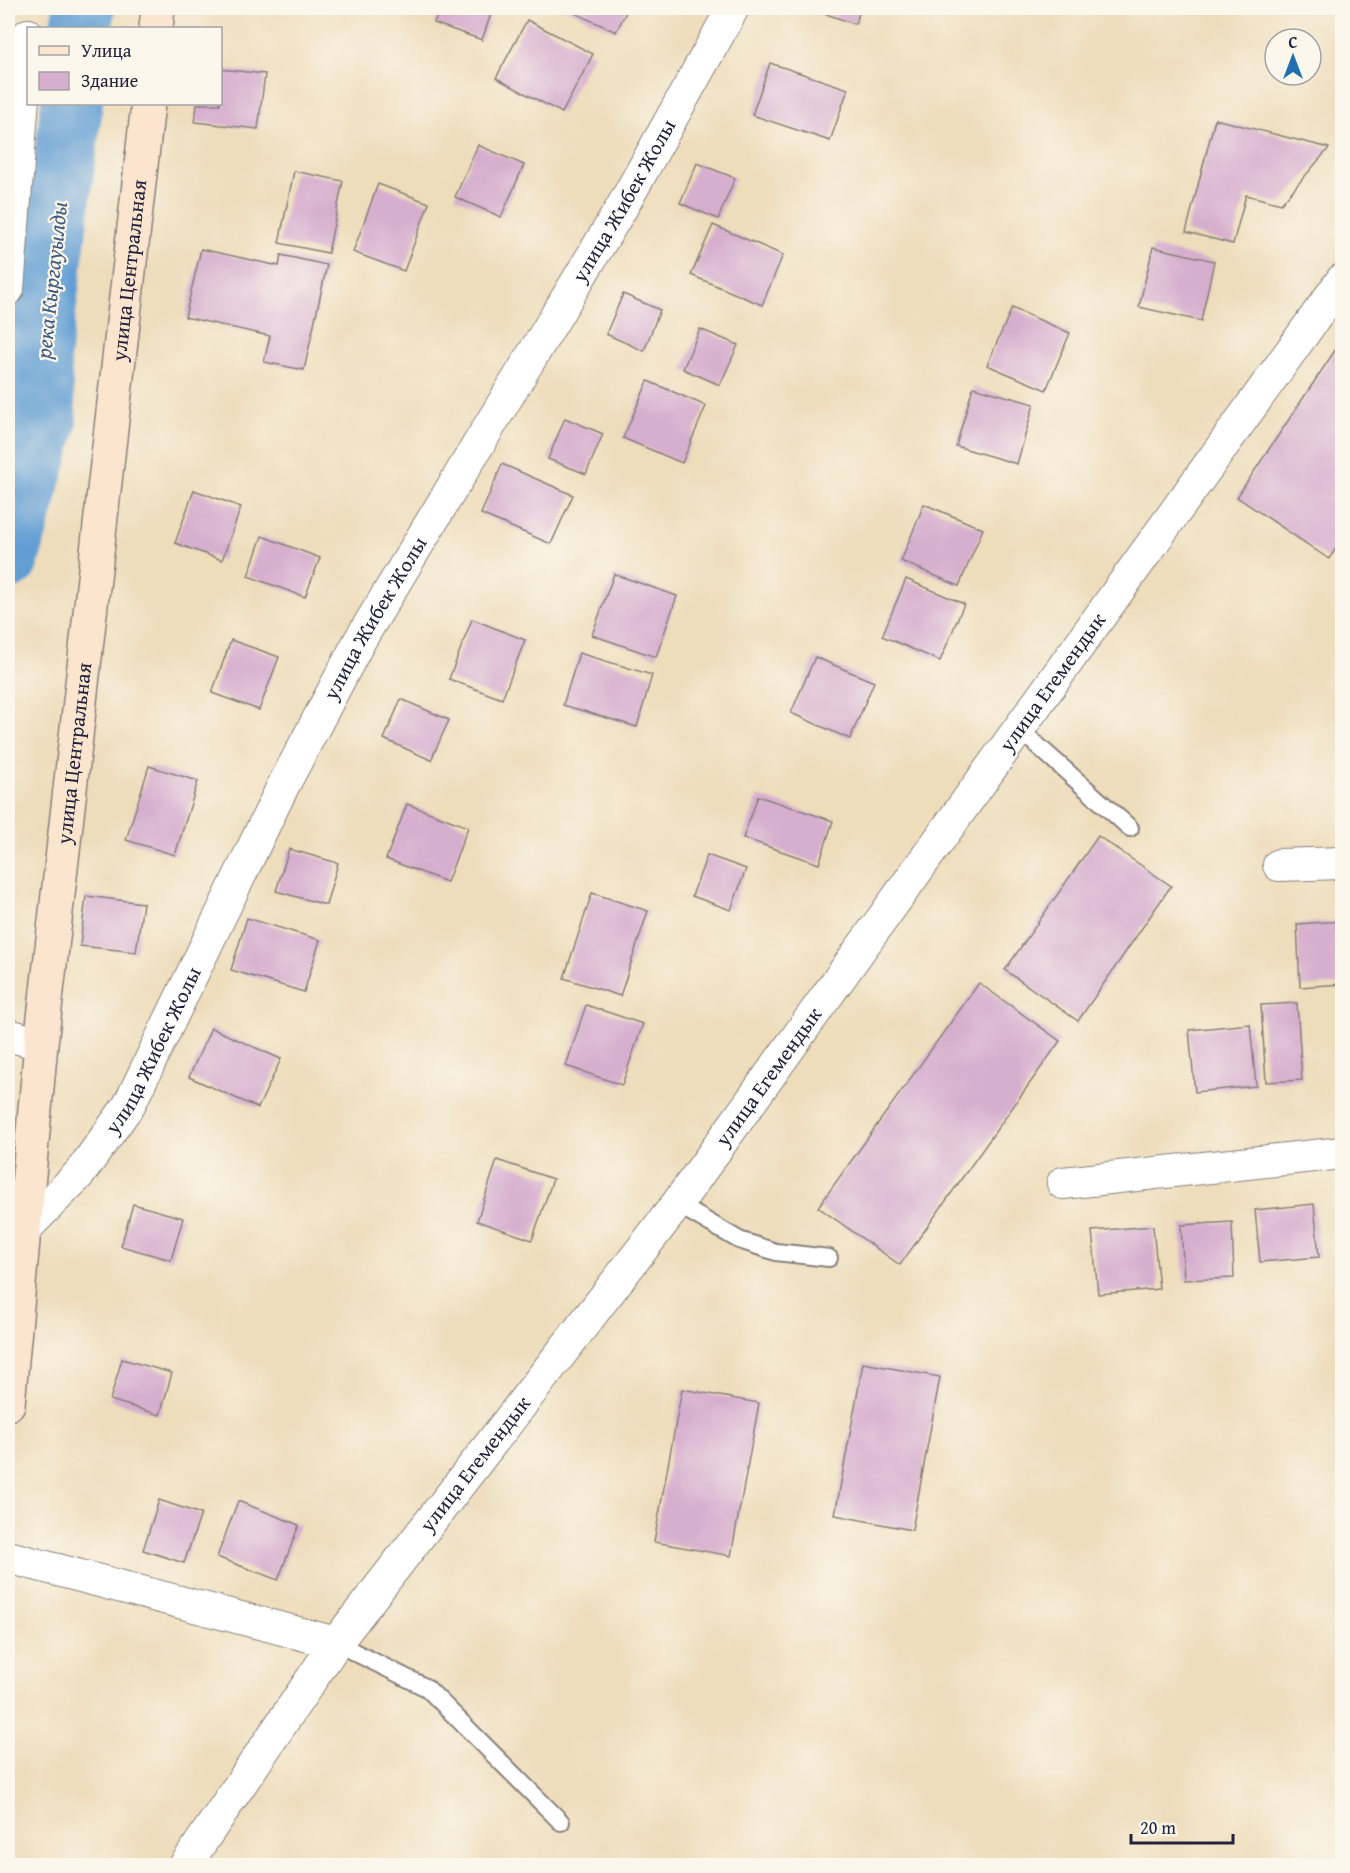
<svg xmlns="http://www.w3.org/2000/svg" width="1350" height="1873" font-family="'Gentium Book Plus',serif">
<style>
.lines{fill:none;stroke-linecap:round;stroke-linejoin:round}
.river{stroke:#629ed3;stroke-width:62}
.building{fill:#d6aece}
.service-casing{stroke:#88807b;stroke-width:20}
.minor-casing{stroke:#88807b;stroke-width:34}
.secondary-casing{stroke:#88807b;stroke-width:36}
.service{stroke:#fff;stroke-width:16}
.minor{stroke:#fff;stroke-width:32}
.secondary{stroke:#fce5cf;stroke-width:33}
.labels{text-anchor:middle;stroke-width:4.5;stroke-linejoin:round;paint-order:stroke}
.street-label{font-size:21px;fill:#22223b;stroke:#fbf7ec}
.water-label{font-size:22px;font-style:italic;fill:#3f5a7f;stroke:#fbf7ec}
</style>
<rect width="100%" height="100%" fill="#fbf7ec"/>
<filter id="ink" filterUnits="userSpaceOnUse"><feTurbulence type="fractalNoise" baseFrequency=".0167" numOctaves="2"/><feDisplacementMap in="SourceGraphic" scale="12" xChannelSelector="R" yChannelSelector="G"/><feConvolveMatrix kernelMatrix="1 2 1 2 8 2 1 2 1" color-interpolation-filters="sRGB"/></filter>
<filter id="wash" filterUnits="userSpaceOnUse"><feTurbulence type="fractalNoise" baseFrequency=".008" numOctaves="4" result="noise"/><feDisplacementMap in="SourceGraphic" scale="24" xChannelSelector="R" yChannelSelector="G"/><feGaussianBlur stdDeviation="1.35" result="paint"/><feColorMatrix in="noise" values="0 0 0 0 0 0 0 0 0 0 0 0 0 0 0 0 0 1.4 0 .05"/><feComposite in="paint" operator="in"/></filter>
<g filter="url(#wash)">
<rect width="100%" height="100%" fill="#edb"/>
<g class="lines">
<g class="river">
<polyline points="81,28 84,8"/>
<polyline points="8,559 46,423 39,358 72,104"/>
</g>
</g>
<g id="blocks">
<g class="building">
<polygon points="440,8 493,8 482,40 434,23"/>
<polygon points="564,8 628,8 616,32"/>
<polygon points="809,8 861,8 855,24"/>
<polygon points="527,20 593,54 562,113 496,78"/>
<polygon points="770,63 848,89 830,141 752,115"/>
<polygon points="220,69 265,74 258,129 195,122 197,104 220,104"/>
<polygon points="1215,119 1329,148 1281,204 1246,195 1233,244 1186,232"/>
<polygon points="478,145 524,165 501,217 455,197"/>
<polygon points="697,163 735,178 718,219 680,203"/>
<polygon points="294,171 343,181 328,253 279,243"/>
<polygon points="378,184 429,203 404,271 353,252"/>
<polygon points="713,225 783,255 762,305 691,275"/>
<polygon points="1153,247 1214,261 1201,321 1139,307"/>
<polygon points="201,249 279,266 281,255 327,265 304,370 264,362 270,336 185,317"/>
<polygon points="623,294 660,310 644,351 606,334"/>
<polygon points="1012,308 1070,333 1046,390 987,365"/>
<polygon points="700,329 738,345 720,385 683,369"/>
<polygon points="1342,340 1342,539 1329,559 1237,497"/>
<polygon points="648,381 706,406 682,463 623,438"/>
<polygon points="973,387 1034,404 1017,464 956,446"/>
<polygon points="565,418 603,434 586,474 548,459"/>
<polygon points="502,464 573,495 551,544 481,514"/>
<polygon points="194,490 241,507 222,560 175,543"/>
<polygon points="924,504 983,529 959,586 901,561"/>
<polygon points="262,536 320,558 305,597 248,576"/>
<polygon points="614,574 677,596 656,657 592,635"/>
<polygon points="906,579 964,604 940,661 882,636"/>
<polygon points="472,619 525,640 502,699 449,679"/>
<polygon points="231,640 279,657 259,710 212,693"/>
<polygon points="579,653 652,675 637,727 563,705"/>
<polygon points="815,657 874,682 850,739 791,713"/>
<polygon points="401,699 449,720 431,760 384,739"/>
<polygon points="149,766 198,781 175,855 126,840"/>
<polygon points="758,796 833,821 819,864 743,838"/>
<polygon points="407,804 468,827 447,882 386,859"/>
<polygon points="1098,836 1171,886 1078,1021 1005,970"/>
<polygon points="289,849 338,863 326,905 276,891"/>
<polygon points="707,855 746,869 731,910 692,896"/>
<polygon points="592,893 648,911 620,996 564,978"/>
<polygon points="86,896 143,903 136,952 80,946"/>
<polygon points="247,918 320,940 304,992 231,970"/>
<polygon points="1342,921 1342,984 1300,987 1297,924"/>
<polygon points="979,983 1060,1041 900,1265 818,1207"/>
<polygon points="1297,1003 1302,1080 1266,1082 1261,1005"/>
<polygon points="586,1005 643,1024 622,1085 566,1066"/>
<polygon points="1250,1024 1256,1086 1195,1092 1189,1030"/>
<polygon points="211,1028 281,1059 258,1108 189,1077"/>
<polygon points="497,1160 553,1179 532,1240 477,1221"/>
<polygon points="133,1204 183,1218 171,1260 121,1246"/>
<polygon points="1314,1204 1319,1257 1260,1262 1255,1210"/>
<polygon points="1232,1222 1234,1278 1184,1280 1181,1225"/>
<polygon points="1153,1226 1159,1289 1098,1294 1092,1231"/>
<polygon points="122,1359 172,1373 160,1415 110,1400"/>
<polygon points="863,1363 940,1377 912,1530 835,1515"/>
<polygon points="682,1389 759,1403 731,1556 654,1542"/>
<polygon points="159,1500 201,1514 184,1563 143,1550"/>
<polygon points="238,1501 299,1525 278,1580 217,1557"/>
</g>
</g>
</g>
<g filter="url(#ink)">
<use href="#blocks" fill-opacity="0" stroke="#88807b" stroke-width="1.5"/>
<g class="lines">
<defs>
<g id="service">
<polyline points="1019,729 1130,828"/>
<polyline points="677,1204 739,1240 776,1252 829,1258"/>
<polyline points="336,1643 427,1688 561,1822"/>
</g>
<g id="minor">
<polyline points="8,289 28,35"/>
<polyline points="1279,865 1342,863"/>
<polyline points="8,1035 41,1044"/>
<polyline points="1063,1183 1342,1153"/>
<path id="s1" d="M25,1229L80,1173L129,1105L282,788L360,640L622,207L733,8"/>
<polyline points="8,1557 336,1643"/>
<path id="s2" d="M185,1866L336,1643L677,1204L1342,280"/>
</g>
<g id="secondary">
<polyline points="156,28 158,8"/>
<path id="s3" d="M8,1404L41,1044L148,104"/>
</g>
</defs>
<use href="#service" class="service-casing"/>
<use href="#minor" class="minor-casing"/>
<use href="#secondary" class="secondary-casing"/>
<use href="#service" class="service"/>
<use href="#minor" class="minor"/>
<use href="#secondary" class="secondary"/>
</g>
</g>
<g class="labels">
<g class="street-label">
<text dy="7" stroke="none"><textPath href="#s1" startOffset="1194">улица Жибек Жолы</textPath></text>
<text dy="7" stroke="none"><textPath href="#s3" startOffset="1140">улица Центральная</textPath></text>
<text dy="7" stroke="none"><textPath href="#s1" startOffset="708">улица Жибек Жолы</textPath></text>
<text dy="7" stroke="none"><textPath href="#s2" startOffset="1468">улица Егемендык</textPath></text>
<text dy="7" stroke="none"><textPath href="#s3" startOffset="654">улица Центральная</textPath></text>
<text dy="7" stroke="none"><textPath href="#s1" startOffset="222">улица Жибек Жолы</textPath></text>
<text dy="7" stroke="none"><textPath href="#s2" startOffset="982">улица Егемендык</textPath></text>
<text dy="7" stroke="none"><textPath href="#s2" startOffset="496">улица Егемендык</textPath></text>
</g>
<g class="water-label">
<text transform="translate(51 280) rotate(-84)" y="8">река Кыргауылды</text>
</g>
</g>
<rect width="1350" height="1873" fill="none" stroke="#fbf7ec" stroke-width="30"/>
<rect x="27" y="27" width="195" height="78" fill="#fbf7ec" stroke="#a4a2a5" stroke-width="1.5"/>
<rect x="39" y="46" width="30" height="9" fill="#fce5cf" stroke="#a4a2a5" stroke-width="1.5"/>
<text x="81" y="57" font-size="18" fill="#22223b">Улица</text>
<rect x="39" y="72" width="30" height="18" fill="#d6aece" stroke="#a4a2a5" stroke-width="1.5"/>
<text x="81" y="87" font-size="18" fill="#22223b">Здание</text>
<g transform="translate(1293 57)"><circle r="28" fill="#fbf7ec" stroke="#a4a2a5" stroke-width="1.5"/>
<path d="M0-4.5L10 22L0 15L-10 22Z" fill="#1f6fb2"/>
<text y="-9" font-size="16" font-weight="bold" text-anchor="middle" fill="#22223b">С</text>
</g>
<path d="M1131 1834v9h102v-9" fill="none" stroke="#22223b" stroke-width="3"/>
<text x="1140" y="1834" font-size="18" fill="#22223b" stroke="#fbf7ec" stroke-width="4.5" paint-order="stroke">20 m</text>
</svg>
